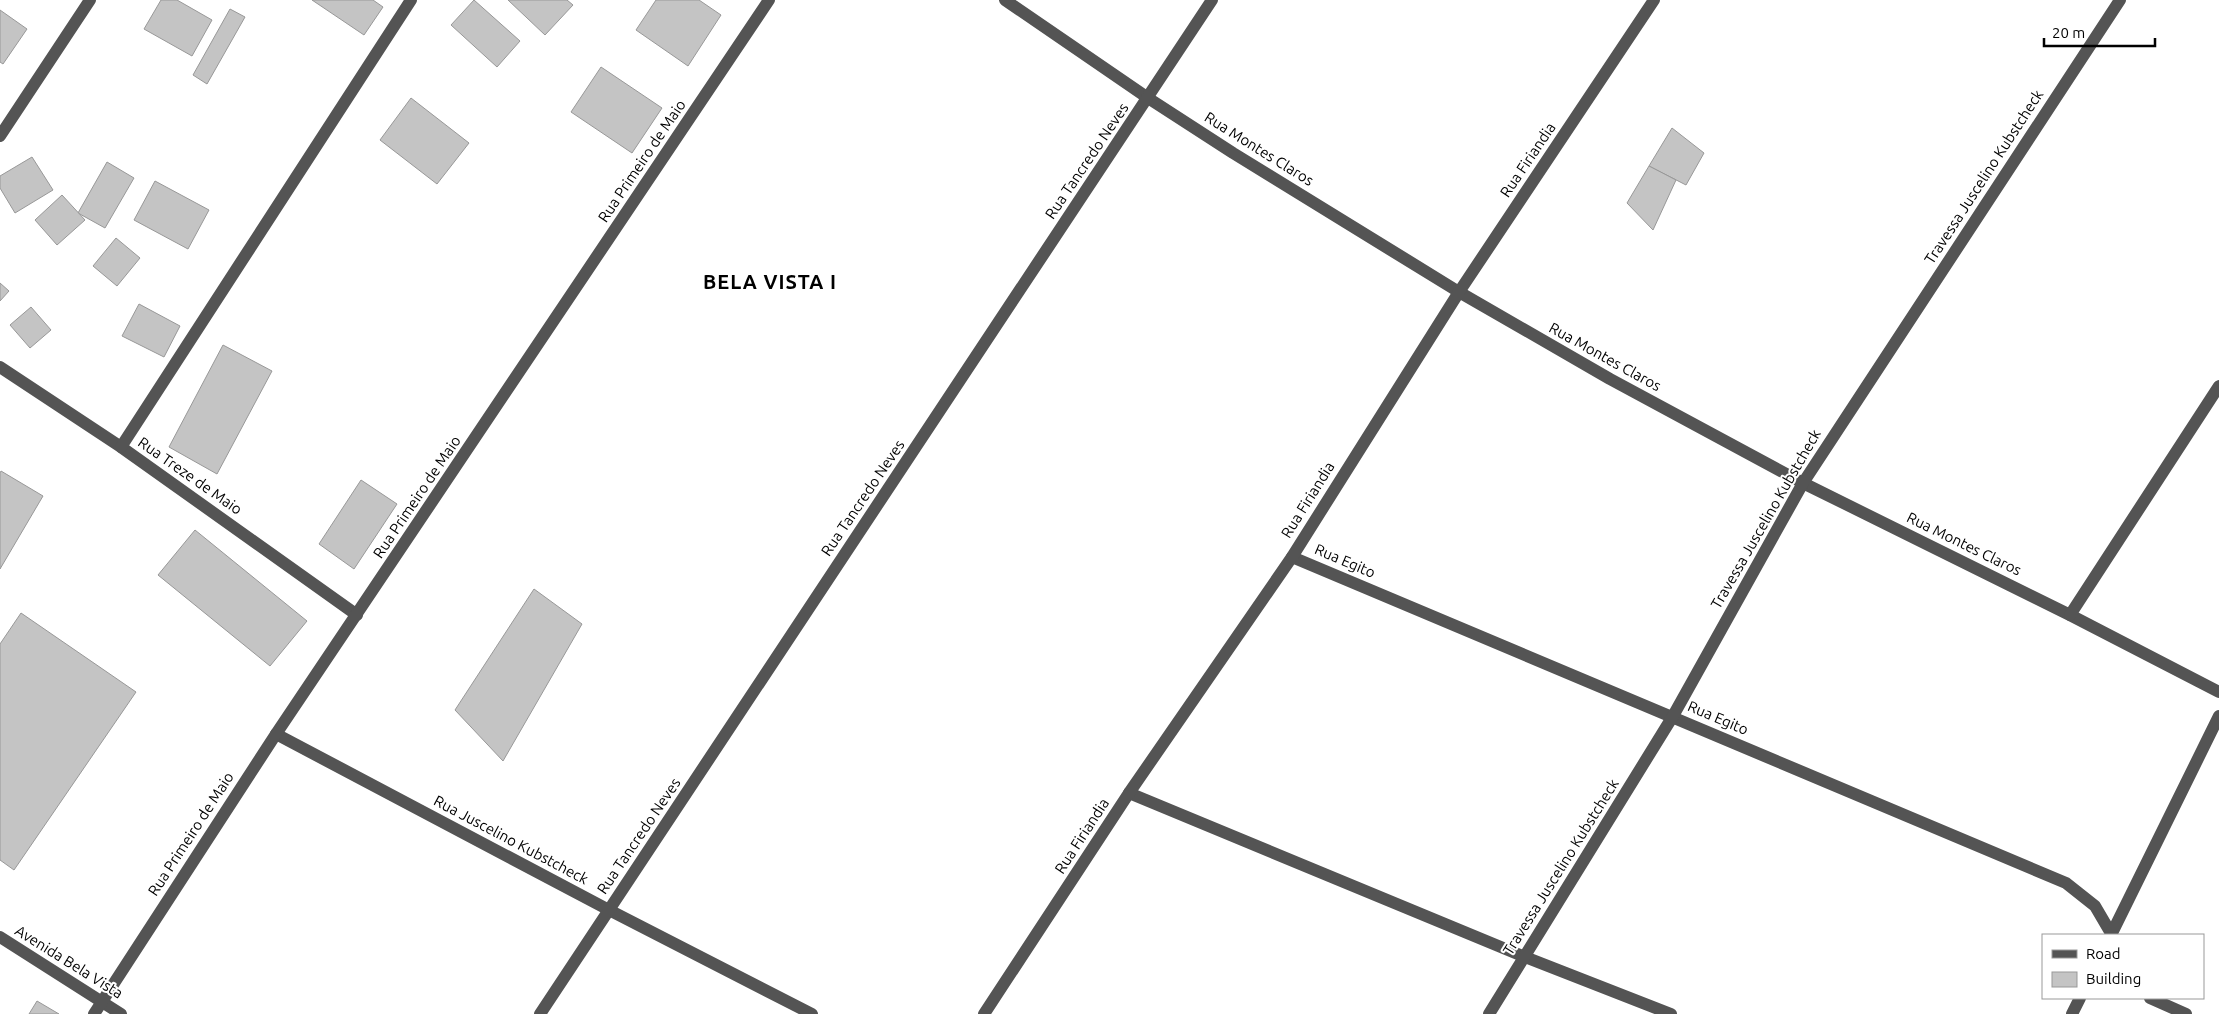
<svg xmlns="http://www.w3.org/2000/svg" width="2219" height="1014" font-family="Ubuntu,sans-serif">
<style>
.building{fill:#c4c4c4;stroke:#989898}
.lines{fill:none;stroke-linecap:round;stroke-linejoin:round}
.minor{stroke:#545454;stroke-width:12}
.labels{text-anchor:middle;stroke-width:4;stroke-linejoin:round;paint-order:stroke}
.street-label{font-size:15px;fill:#000;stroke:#fff}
.district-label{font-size:20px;font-weight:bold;letter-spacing:1px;fill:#000;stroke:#fff}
</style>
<rect width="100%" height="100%" fill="#fff"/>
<g class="building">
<polygon points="161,0 177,0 212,20 192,56 144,29"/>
<polygon points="312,0 373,0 383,7 364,35"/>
<polygon points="474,0 520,41 497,67 451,25"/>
<polygon points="508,0 567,0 573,5 545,35"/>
<polygon points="656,0 699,0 721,15 688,66 636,30"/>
<polygon points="230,9 245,17 207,84 193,75"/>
<polygon points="0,10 27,29 3,64 0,62"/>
<polygon points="601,67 662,108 632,153 571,112"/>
<polygon points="411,98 469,143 437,184 380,140"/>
<polygon points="1672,128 1704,153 1686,185 1649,166"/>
<polygon points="32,157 53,190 15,213 0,188 0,176"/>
<polygon points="107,162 134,178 105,228 78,213"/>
<polygon points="1649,166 1676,180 1653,230 1627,203"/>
<polygon points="155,181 209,210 188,249 134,220"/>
<polygon points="62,195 85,220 57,245 35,220"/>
<polygon points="116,238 140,258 117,286 93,266"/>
<polygon points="0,283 9,291 0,301"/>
<polygon points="139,304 180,326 164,357 122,336"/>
<polygon points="31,307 51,330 30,348 10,325"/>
<polygon points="223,345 272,371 217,474 169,447"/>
<polygon points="1,471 43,496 0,569 0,473"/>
<polygon points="361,480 397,504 354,569 319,544"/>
<polygon points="195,530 307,621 270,666 158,575"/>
<polygon points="534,589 582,624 503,761 455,710"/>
<polygon points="21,613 136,692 14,870 0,860 0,644"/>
<polygon points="37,1001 59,1014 29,1014"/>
</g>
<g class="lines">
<g class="minor">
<polyline points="1005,0 1148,98 1233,153 1459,292 1610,379 1803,483 2070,615 2219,692"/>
<polyline points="0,136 90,0"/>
<polyline points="0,367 121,447 357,615"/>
<polyline points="121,447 411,0"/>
<polyline points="1292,557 2066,883 2095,906 2112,935"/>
<polyline points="2070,615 2219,386"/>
<polyline points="276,734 609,910 812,1014"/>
<polyline points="1129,793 1525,957 1671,1014"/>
<polyline points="2111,935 2219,716"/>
<polyline points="0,937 121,1014"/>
<polyline points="2150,998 2186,1014"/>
<polyline points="94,1014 276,734 769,0"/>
<polyline points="540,1014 1212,0"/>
<polyline points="984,1014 1129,793 1292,557 1459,292 1654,0"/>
<polyline points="1489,1014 1673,716 1803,483 2120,0"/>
<polyline points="2072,1014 2080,998"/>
</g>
</g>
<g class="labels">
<g class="street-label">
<text transform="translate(1259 149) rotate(32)" y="5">Rua Montes Claros</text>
<text transform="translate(1528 160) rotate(-56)" y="5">Rua Firiandia</text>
<text transform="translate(642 161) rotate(-56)" y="5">Rua Primeiro de Maio</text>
<text transform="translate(1087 161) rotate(-56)" y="5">Rua Tancredo Neves</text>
<text transform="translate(1984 177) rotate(-57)" y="5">Travessa Juscelino Kubstcheck</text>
<text transform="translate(1605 357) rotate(29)" y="5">Rua Montes Claros</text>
<text transform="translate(190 476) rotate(35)" y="5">Rua Treze de Maio</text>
<text transform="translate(417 497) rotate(-56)" y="5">Rua Primeiro de Maio</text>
<text transform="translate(863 498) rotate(-56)" y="5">Rua Tancredo Neves</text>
<text transform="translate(1308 500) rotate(-58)" y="5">Rua Firiandia</text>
<text transform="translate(1766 519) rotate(-60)" y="5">Travessa Juscelino Kubstcheck</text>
<text transform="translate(1964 544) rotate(26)" y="5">Rua Montes Claros</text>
<text transform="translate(1345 561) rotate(23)" y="5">Rua Egito</text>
<text transform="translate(1718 718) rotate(23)" y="5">Rua Egito</text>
<text transform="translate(191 834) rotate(-57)" y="5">Rua Primeiro de Maio</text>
<text transform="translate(639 836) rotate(-56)" y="5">Rua Tancredo Neves</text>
<text transform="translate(1082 836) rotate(-57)" y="5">Rua Firiandia</text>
<text transform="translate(511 840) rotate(28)" y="5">Rua Juscelino Kubstcheck</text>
<text transform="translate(1561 867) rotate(-58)" y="5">Travessa Juscelino Kubstcheck</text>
<text transform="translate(69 962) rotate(32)" y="5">Avenida Bela Vista</text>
</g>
<g class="district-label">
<text x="770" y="289">BELA VISTA I</text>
</g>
</g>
<rect x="2042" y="934" width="162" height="65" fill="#ffffff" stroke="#999999"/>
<rect x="2052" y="950" width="25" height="8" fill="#545454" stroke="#999999"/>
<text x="2086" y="959" font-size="15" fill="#000000">Road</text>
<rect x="2052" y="972" width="25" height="15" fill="#c4c4c4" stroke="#999999"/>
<text x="2086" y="984" font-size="15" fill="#000000">Building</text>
<path d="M2044 38v8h111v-8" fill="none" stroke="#000000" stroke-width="2.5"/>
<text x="2052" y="38" font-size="15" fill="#000000" stroke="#ffffff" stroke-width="4" paint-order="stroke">20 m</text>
</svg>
